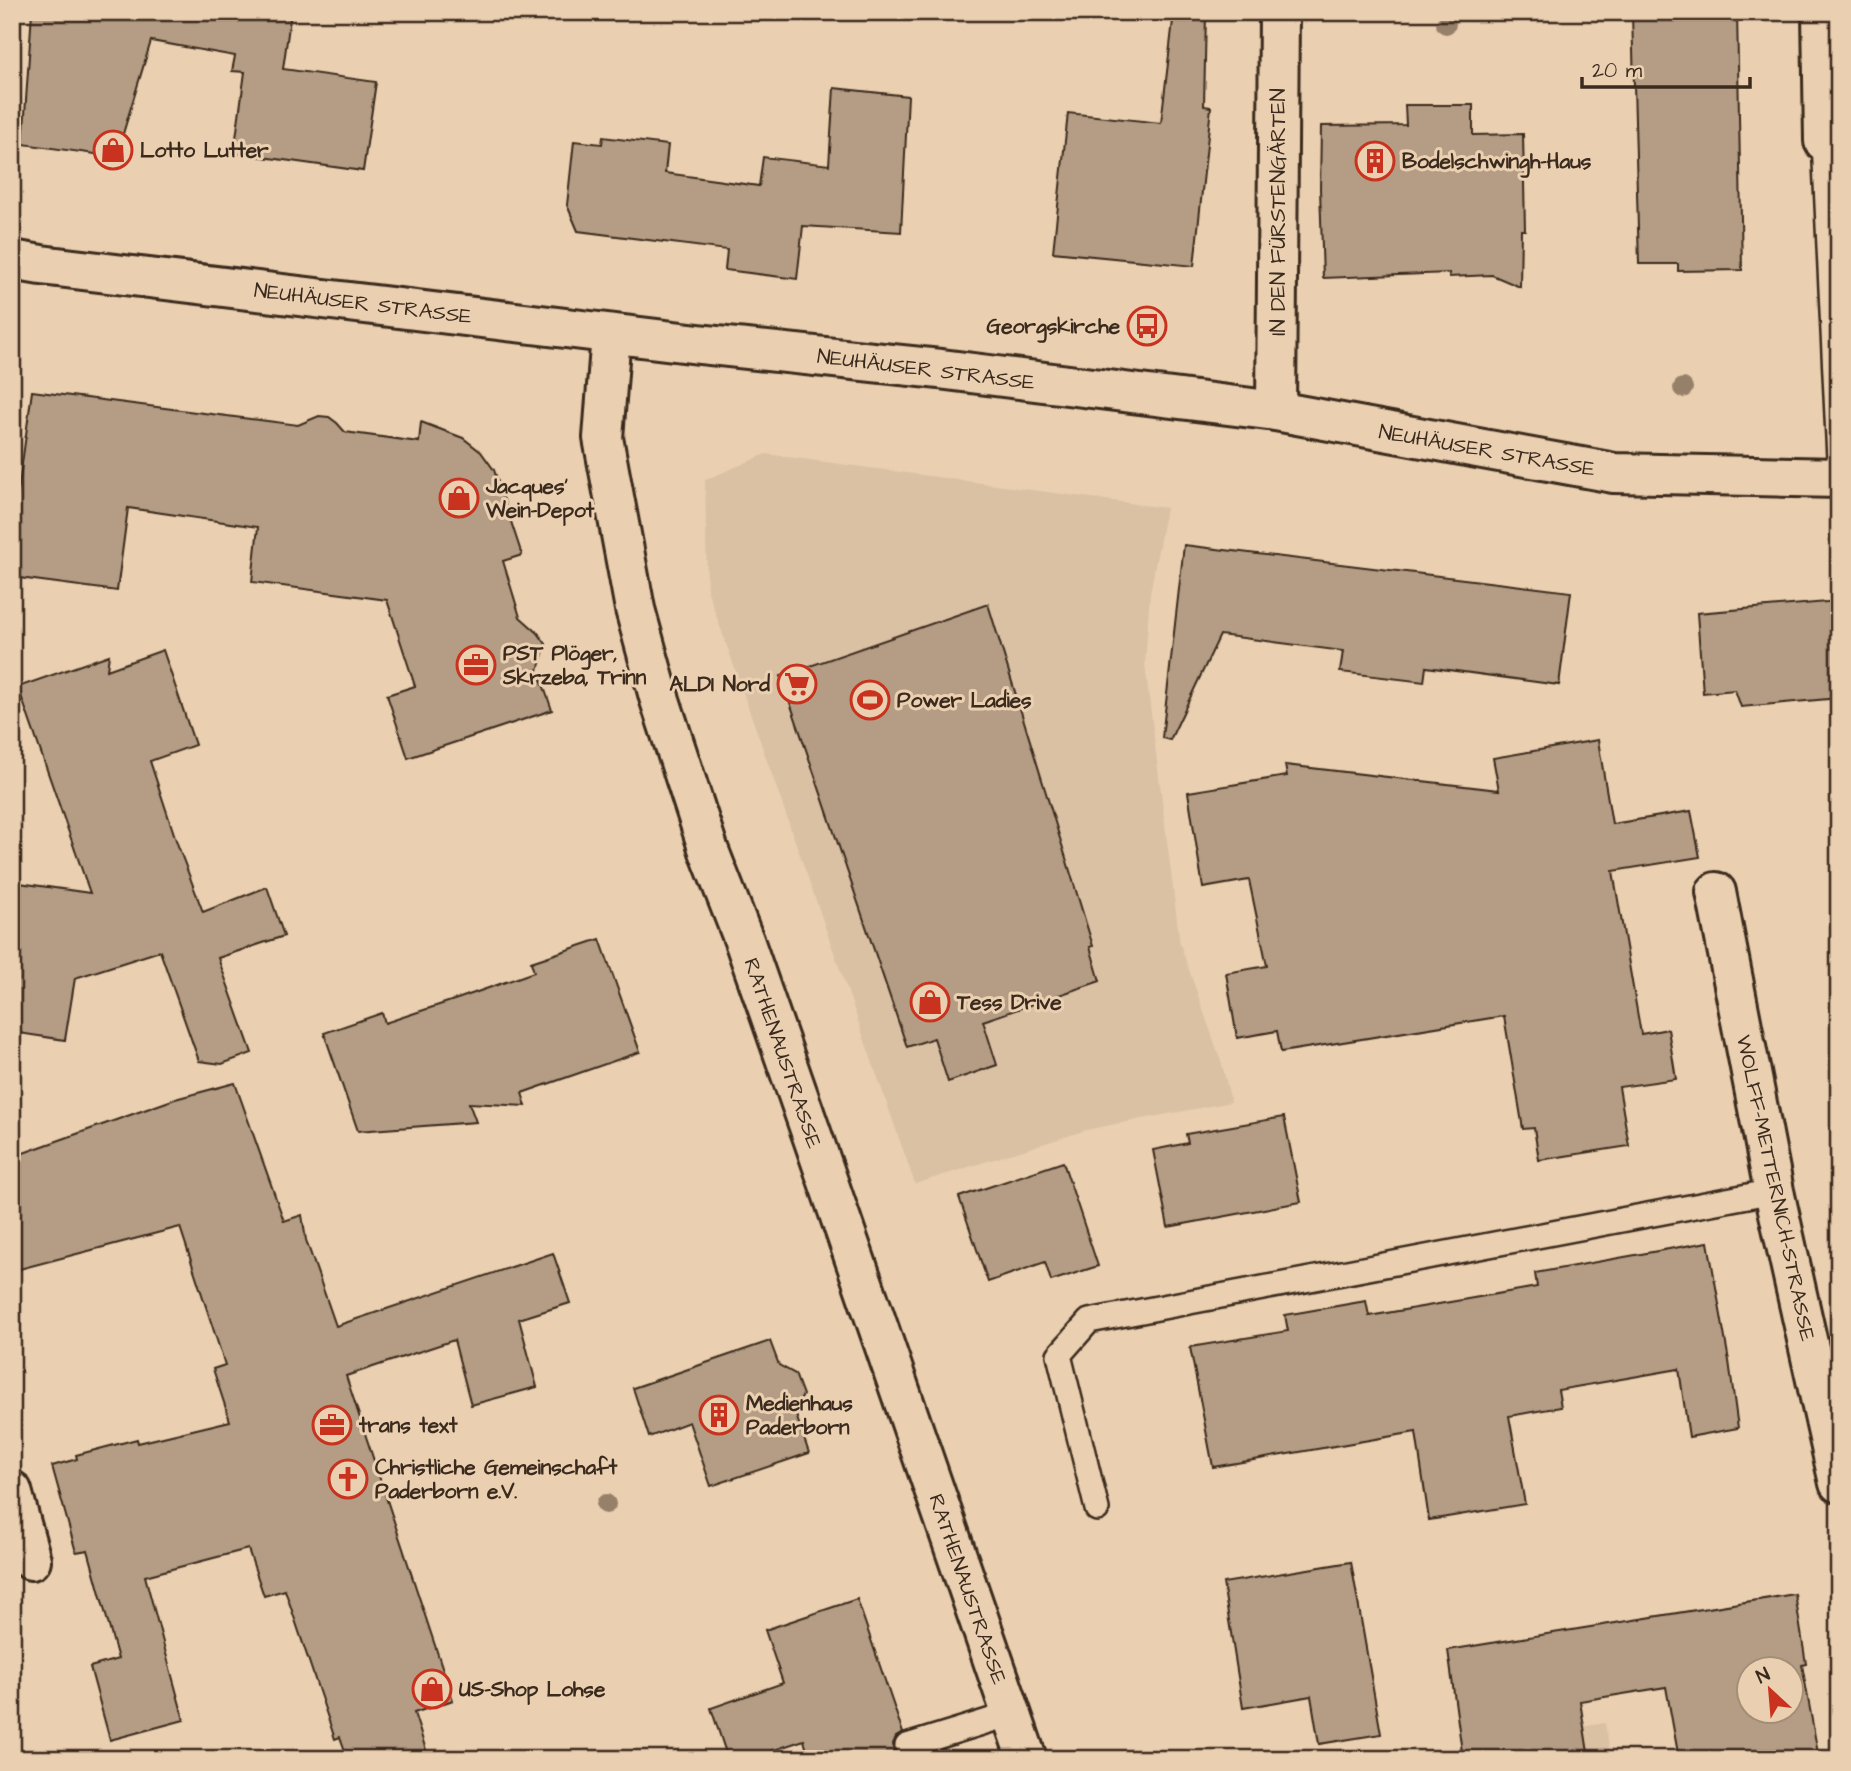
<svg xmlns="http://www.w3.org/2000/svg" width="1851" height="1771" font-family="'Architects Daughter',sans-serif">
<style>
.built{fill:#dac1a4}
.building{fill:#b49d84;stroke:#3b2a1e;stroke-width:2;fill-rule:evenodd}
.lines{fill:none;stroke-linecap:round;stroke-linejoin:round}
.lane-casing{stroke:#3b2a1e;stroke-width:28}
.street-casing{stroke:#3b2a1e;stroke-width:44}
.secondary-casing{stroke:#3b2a1e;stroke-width:44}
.lane{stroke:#ead0b1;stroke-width:23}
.street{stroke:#ead0b1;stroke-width:38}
.secondary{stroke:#ead0b1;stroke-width:38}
.tree{fill:#96806a}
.labels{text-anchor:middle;stroke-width:6;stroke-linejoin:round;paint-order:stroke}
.poi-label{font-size:21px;font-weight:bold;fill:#3b2a1e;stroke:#ead0b1;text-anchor:start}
.street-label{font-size:21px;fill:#3b2a1e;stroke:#ead0b1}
</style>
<rect width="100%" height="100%" fill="#ead0b1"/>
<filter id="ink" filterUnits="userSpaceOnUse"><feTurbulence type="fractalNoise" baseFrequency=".0143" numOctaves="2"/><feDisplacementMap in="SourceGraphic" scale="14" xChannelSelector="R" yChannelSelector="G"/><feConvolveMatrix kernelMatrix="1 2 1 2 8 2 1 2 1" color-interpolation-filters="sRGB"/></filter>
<g filter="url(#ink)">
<g class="built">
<polygon points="766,454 1166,508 1150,593 1145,665 1180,944 1222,1064 1231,1102 1090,1129 915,1184 707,589 705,480"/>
<polygon points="1605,1723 1611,1759 1386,1759"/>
</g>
<g class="building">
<polygon points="32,12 291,12 283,69 376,82 363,171 234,153 245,72 232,71 235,56 151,41 116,157 23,144"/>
<polygon points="1174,12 1206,14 1204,106 1211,107 1194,266 1053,252 1068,113 1161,123"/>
<polygon points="1659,12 1737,12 1742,270 1678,271 1678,264 1639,264 1632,14"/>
<polygon points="834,88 908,96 901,232 803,226 797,279 725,270 727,250 578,231 567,205 574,141 602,144 603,137 668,145 665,173 759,186 763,157 829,165"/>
<polygon points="1405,105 1473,105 1473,135 1523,134 1525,230 1521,230 1520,287 1492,275 1449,277 1449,273 1323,278 1320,189 1321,126 1406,125"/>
<polygon points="32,391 298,425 319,416 329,417 337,423 345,432 419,442 421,422 463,438 481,452 494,470 522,555 503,561 520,617 538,633 546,644 538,670 552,710 408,758 387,695 415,686 387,600 252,582 258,527 128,508 117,591 12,577 12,536"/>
<polygon points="1184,545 1571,592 1559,685 1426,667 1424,682 1340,672 1343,651 1220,635 1170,740 1162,738"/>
<polygon points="1839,601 1839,698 1741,707 1735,690 1703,693 1697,613"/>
<polygon points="988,604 1093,946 1090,947 1100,981 983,1021 997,1065 948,1082 934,1038 907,1047 781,676"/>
<polygon points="163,650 195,745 150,761 177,843 203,912 267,887 284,936 218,958 252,1053 222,1064 199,1061 160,951 75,978 65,1040 12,1032 12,882 90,893 18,687 109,655 107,670"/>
<polygon points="1598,740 1612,824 1691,811 1700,857 1613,871 1641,1034 1668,1029 1676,1079 1619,1087 1629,1146 1539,1160 1534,1128 1523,1129 1504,1016 1281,1052 1277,1031 1237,1038 1226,973 1267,966 1249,880 1203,888 1188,792 1287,776 1285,765 1499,790 1493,758"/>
<polygon points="600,939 640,1052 522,1093 526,1106 469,1103 476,1122 358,1131 324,1033 382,1013 385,1023 460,998 534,972 531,962"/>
<polygon points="235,1083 284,1221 302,1215 306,1240 336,1326 553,1253 570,1303 519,1319 537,1387 471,1405 454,1340 346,1376 453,1700 414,1713 429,1759 348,1759 340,1737 335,1739 285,1590 264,1596 248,1549 145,1576 184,1720 110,1740 90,1667 118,1659 88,1550 76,1552 52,1466 77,1459 76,1455 137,1439 138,1443 230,1421 213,1369 225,1365 180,1227 12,1271 12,1157 175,1099"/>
<polygon points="1284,1117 1301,1202 1168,1227 1153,1150 1188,1143 1186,1134"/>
<polygon points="1063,1162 1098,1266 1051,1281 1045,1262 988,1282 959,1197"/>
<polygon points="1708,1242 1729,1361 1738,1428 1689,1437 1679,1369 1558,1390 1561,1407 1509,1416 1525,1504 1429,1520 1416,1432 1213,1467 1190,1347 1288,1331 1285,1315 1366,1301 1369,1316 1537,1287 1535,1273"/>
<polygon points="770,1341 779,1365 795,1374 803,1395 795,1412 809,1453 711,1486 689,1422 649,1437 633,1388"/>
<polygon points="1351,1562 1381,1734 1319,1744 1311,1696 1243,1708 1223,1583"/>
<path d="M1795,1594L1806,1664L1802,1665L1819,1759H1679L1666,1687L1580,1701L1589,1759H1463L1448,1650ZM1749,1670H1791V1712H1749Z"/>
<polygon points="857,1599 903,1733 896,1737 893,1744 894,1751 902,1759 818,1759 815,1749 807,1751 804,1740 747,1759 728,1759 711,1708 783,1683 765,1630"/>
</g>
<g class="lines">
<defs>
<g id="lane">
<polyline points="1824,141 1839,459"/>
<polyline points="1097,1509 1059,1355 1089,1321 1774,1191"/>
<polyline points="907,1746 1011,1714"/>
</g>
<g id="street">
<polyline points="1822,12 1824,141"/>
<polyline points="1276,411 1279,12"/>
<polyline points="1716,892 1774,1191 1839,1483"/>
<polyline points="12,1491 31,1560"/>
</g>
<g id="secondary">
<polyline points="12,260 41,265 699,344 940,369 1276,411 1614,473 1839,478"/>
<polyline points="611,334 603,438 635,609 659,697 709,851 745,943 813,1138 1027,1759"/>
</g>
</defs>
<use href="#lane" class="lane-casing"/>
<use href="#street" class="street-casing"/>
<use href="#secondary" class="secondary-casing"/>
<use href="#lane" class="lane"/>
<use href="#street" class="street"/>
<use href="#secondary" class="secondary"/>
</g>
<g class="tree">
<circle cx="1446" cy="24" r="10"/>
<circle cx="1683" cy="388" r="10"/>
<circle cx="606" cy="1504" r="10"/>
</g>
</g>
<defs>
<symbol id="shop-ring" viewBox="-11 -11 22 22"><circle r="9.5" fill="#ead0b1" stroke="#c8321e" stroke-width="1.5"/><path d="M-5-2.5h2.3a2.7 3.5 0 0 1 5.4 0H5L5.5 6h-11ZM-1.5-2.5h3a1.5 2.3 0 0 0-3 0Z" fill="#c8321e"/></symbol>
<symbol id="building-ring" viewBox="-11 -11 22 22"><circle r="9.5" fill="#ead0b1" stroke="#c8321e" stroke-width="1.5"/><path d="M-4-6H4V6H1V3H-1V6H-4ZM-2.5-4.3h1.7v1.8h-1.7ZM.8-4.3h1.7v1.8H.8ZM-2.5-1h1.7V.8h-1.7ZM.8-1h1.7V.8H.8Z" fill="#c8321e"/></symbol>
<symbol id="bus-ring" viewBox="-11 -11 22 22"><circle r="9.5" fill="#ead0b1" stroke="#c8321e" stroke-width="1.5"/><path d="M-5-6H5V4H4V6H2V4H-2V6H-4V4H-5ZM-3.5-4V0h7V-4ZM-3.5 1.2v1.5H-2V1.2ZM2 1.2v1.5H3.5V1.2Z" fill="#c8321e"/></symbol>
<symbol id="office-ring" viewBox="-11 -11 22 22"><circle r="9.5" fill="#ead0b1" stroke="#c8321e" stroke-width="1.5"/><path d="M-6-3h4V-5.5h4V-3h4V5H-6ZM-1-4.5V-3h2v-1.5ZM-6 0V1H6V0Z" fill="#c8321e"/></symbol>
<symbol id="supermarket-ring" viewBox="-11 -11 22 22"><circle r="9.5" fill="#ead0b1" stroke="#c8321e" stroke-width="1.5"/><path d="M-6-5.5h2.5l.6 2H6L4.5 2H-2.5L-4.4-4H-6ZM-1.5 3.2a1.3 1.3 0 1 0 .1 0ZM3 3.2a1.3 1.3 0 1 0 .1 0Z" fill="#c8321e"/></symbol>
<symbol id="stadium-ring" viewBox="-11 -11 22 22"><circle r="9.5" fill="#ead0b1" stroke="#c8321e" stroke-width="1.5"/><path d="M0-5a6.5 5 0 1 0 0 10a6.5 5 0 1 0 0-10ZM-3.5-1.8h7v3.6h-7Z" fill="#c8321e"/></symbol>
<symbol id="church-ring" viewBox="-11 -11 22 22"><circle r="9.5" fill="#ead0b1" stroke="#c8321e" stroke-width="1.5"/><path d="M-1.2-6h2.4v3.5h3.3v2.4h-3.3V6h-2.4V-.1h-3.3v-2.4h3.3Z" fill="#c8321e"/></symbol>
</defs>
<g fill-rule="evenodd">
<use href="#shop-ring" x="91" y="128" width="44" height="44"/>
<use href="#building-ring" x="1353" y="139" width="44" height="44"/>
<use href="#bus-ring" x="1125" y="304" width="44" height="44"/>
<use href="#shop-ring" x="437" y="476" width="44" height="44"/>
<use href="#office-ring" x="454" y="643" width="44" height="44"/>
<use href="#supermarket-ring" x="775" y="662" width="44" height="44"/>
<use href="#stadium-ring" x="848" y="678" width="44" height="44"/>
<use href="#shop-ring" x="908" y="980" width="44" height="44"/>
<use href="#building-ring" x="697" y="1393" width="44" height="44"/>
<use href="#office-ring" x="310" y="1403" width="44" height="44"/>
<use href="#church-ring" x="326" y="1457" width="44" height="44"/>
<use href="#shop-ring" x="410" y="1667" width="44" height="44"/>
</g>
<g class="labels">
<g class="poi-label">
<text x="140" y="157">Lotto Lutter</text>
<text x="1402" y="168">Bodelschwingh-Haus</text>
<text x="1120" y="333" text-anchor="end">Georgskirche</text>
<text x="486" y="493">Jacques’<tspan x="486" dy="24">Wein-Depot</tspan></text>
<text x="503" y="660">PST Plöger,<tspan x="503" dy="24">Skrzeba, Trinn</tspan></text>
<text x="770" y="691" text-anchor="end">ALDI Nord</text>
<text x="897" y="707">Power Ladies</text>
<text x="957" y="1009">Tess Drive</text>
<text x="746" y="1410">Medienhaus<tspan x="746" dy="24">Paderborn</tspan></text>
<text x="359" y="1432">trans text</text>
<text x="375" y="1474">Christliche Gemeinschaft<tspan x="375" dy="24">Paderborn e.V.</tspan></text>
<text x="459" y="1696">US-Shop Lohse</text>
</g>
<g class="street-label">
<text transform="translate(1278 212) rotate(-90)" y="7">IN DEN FÜRSTENGÄRTEN</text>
<text transform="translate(363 303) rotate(7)" y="7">NEUHÄUSER STRASSE</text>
<text transform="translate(926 369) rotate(7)" y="7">NEUHÄUSER STRASSE</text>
<text transform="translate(1487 450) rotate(10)" y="7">NEUHÄUSER STRASSE</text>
<text transform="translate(783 1053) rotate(71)" y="7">RATHENAUSTRASSE</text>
<text transform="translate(1776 1188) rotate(78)" y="7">WOLFF-METTERNICH-STRASSE</text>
<text transform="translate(968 1589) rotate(71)" y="7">RATHENAUSTRASSE</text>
</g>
</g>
<rect width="1851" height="1771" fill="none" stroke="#ead0b1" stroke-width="42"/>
<rect x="21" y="21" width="1809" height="1729" fill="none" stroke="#3b2a1e" stroke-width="2.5" filter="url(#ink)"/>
<g transform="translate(1770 1690) rotate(334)"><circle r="33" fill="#ead0b1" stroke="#a48e76" stroke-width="2"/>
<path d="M0-5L12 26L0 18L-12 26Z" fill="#c8321e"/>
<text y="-10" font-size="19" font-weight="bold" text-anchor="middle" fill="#3b2a1e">N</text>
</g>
<path d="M1582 77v10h168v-10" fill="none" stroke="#3b2a1e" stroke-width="3.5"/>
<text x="1592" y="77" font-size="21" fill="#3b2a1e" stroke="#ead0b1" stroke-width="5" paint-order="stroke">20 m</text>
</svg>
